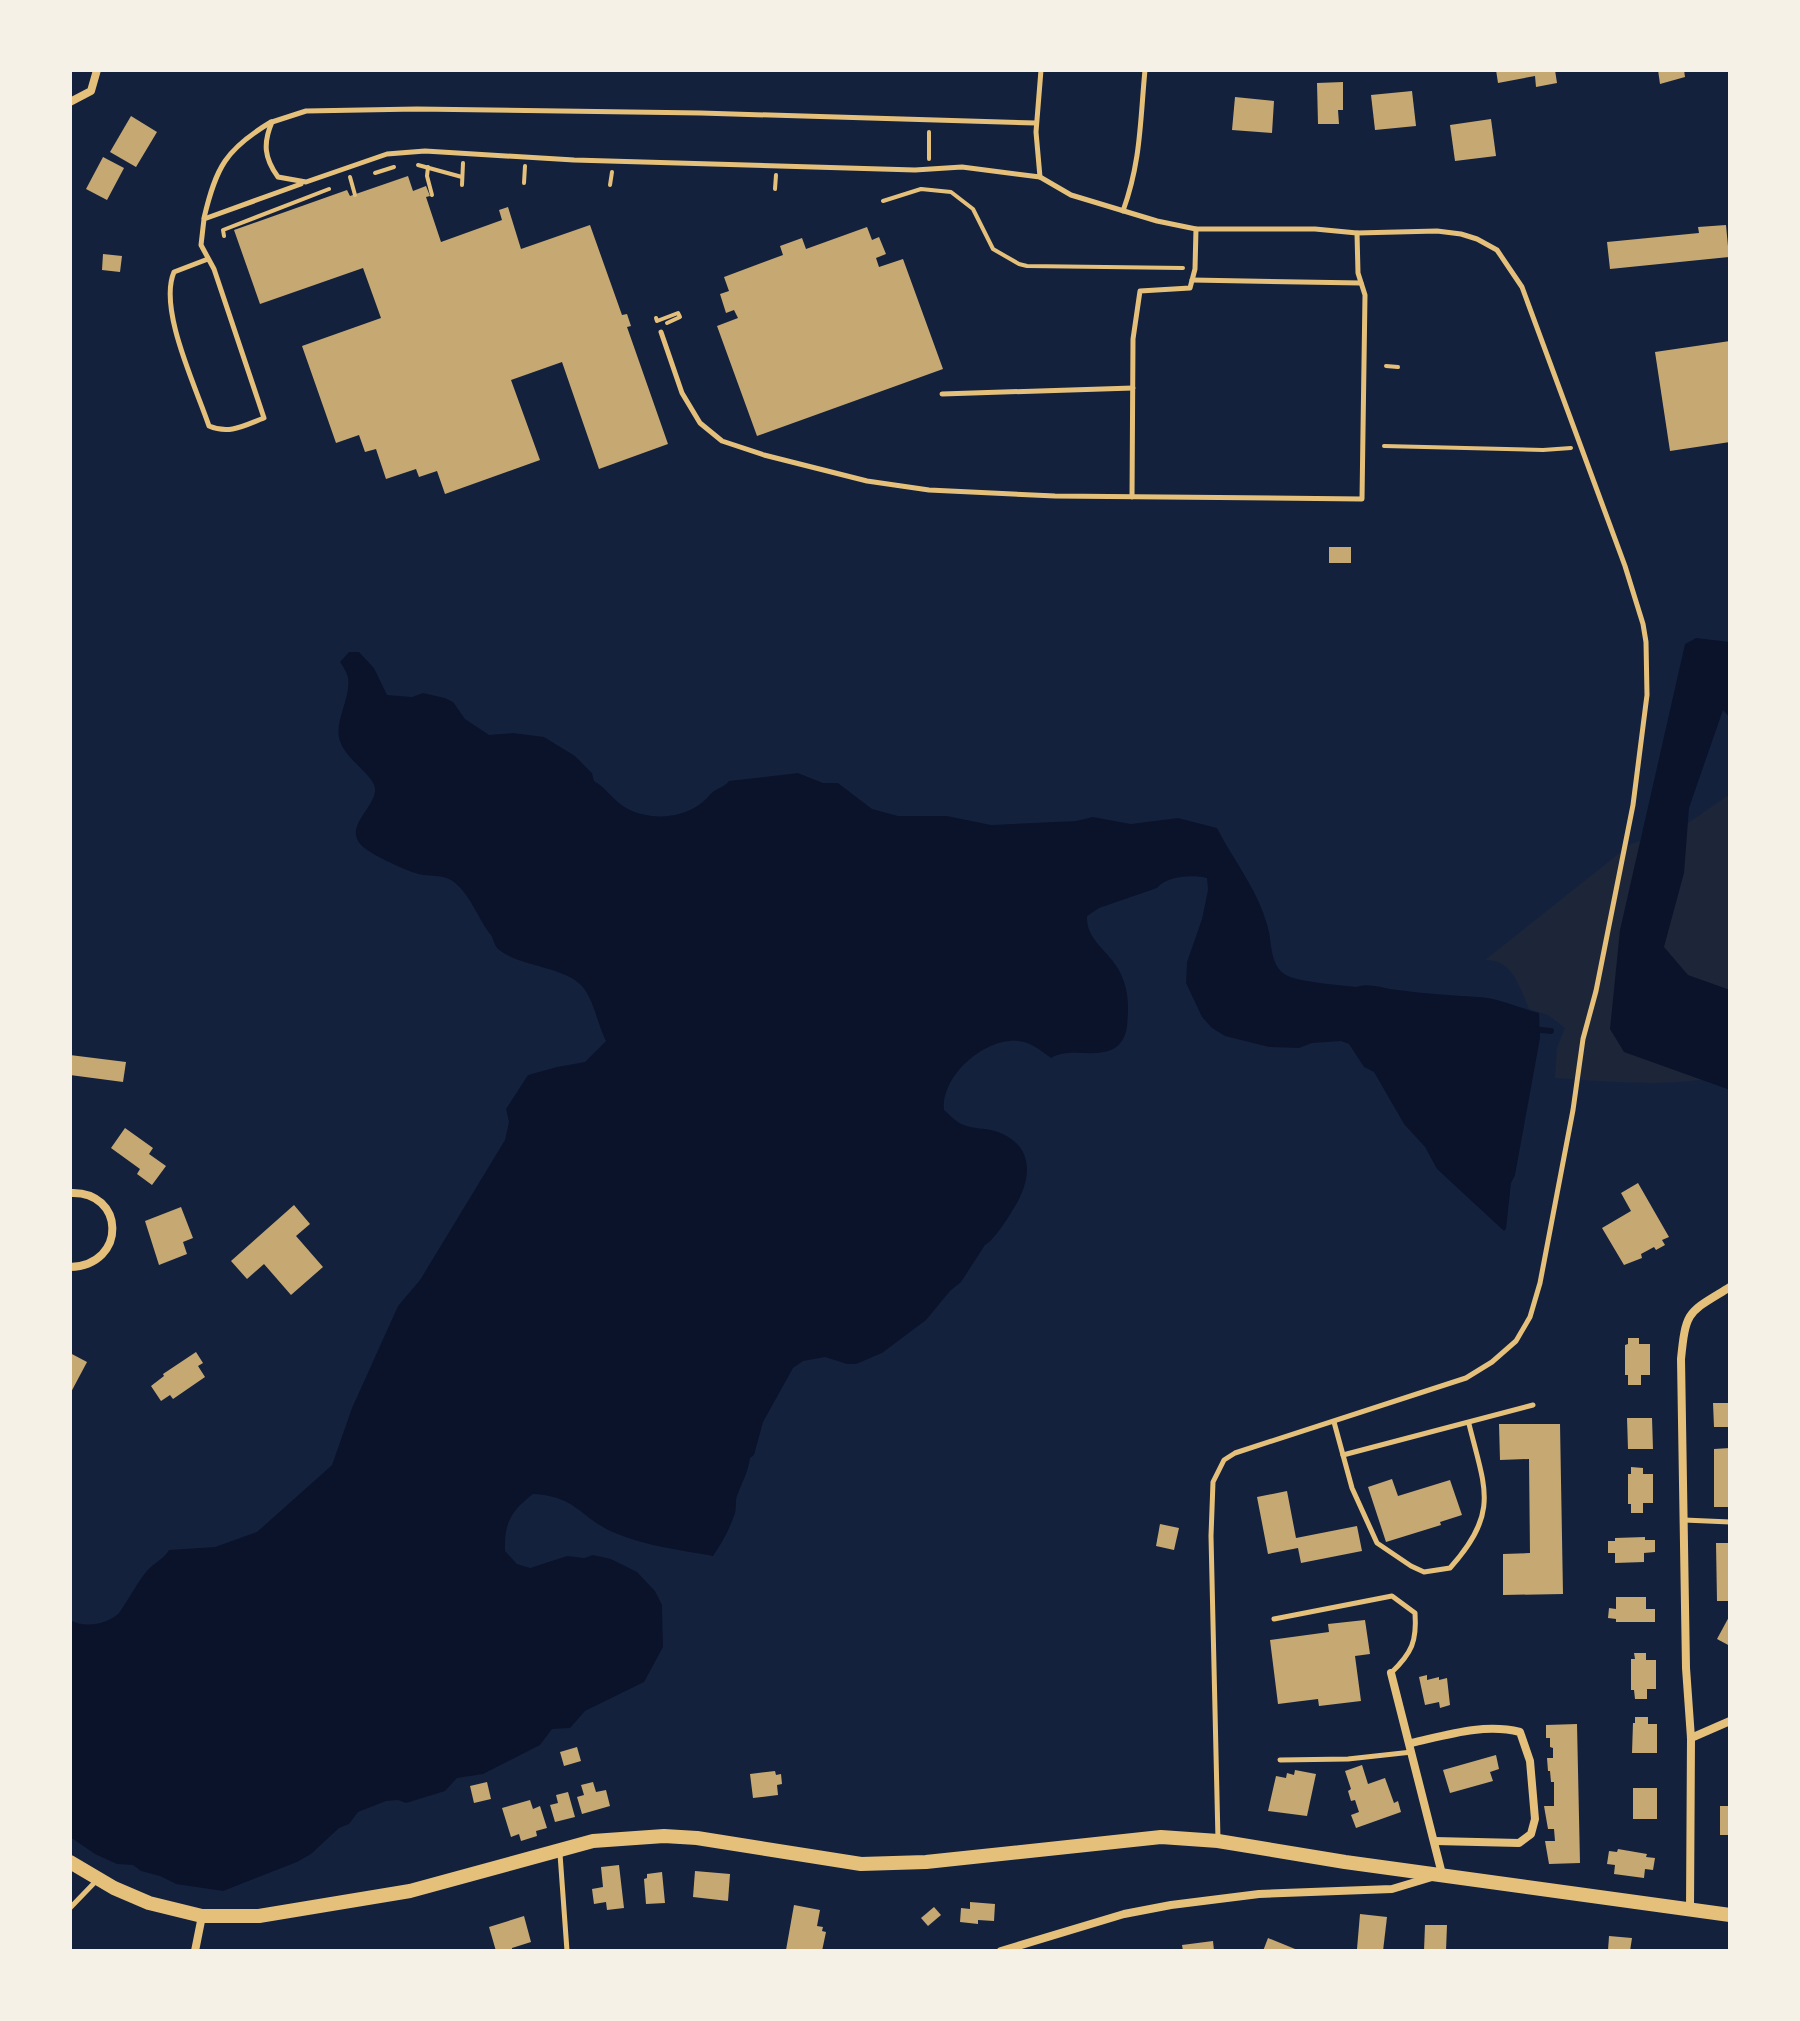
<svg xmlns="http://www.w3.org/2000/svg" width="1800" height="2021" font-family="Poppins,sans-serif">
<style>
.green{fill:#1d2539}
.water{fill:#0b132b}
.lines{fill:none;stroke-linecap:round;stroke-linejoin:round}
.stream{stroke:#0b132b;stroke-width:6}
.building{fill:#c6a872}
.path{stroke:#e5c07b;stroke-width:4}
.service{stroke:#e5c07b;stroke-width:5}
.minor{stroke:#e5c07b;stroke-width:8}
.secondary{stroke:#e5c07b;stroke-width:14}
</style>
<rect width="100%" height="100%" fill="#14213d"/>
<path class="green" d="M1730,794V1072C1689,1090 1601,1081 1555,1078L1557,1048L1565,1028L1548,1015L1529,1009C1520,988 1513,959 1485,960L1631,844L1681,828Z"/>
<g class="water">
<polygon points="1696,638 1730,642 1730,718 1723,710 1689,808 1684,873 1664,947 1688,975 1730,990 1730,1090 1624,1052 1610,1029 1620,930 1685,644"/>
<path d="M349,652H359L374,668L387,695L412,697L423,693L445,698L453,702L465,719L489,735L513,733L544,737L575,756L592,773L594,781C606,787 614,802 628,809C650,820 680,819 700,804C705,801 709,795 714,791C720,787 724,787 729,781L798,773L823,783H838L872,809L898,816H947L991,825L1076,821L1093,817L1131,824L1178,818L1217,828C1235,863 1260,892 1269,932C1272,948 1271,968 1288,976C1300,982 1340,985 1356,987C1370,982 1384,989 1398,990C1425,994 1452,995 1479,997C1498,998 1520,1008 1539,1013L1540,1038L1515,1175L1511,1183L1506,1229L1504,1231L1437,1169L1425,1147L1404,1124L1374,1072L1364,1067L1349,1044L1341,1041L1312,1043L1299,1048L1269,1047L1225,1036L1212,1028L1202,1017L1186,983L1187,962L1202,919L1208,890L1207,878C1193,874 1166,876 1157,888L1099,908L1087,916C1086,939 1106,949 1117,967C1129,986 1129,1005 1127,1026C1126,1036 1121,1046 1111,1050C1091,1058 1070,1047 1051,1058C1041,1051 1031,1042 1018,1041C984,1038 941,1076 944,1110C950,1115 957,1123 964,1125C974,1129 985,1128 995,1131C1030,1142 1034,1171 1018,1201C1012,1212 995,1240 985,1245L961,1282L950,1291L926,1320L882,1353L856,1364H847L825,1357L803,1361L793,1368L763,1422L754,1455L750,1458C748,1473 742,1482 737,1496C735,1502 737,1510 734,1516C729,1530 722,1543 713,1556C680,1550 646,1546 615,1533C581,1519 577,1496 533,1494C511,1511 504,1523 505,1551L517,1564L530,1568L567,1556L584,1558L593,1555L611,1559L637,1572L655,1591L662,1605L663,1647L644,1682L585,1711L570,1728L552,1729L540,1745L483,1774L457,1778L445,1791L406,1803L398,1800L386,1801L358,1812L349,1824L339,1828L311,1854L297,1862L223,1891L176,1884L160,1876L141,1871L133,1865L117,1864L95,1854L70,1837V1620C84,1628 105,1625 118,1614C123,1609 138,1581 146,1572C153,1563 163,1560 169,1550L215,1547L257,1532L332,1465L352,1408L398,1306L420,1280L505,1140L509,1122L506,1109L528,1075L557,1067L585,1062L606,1041C598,1025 594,1003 585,990C569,966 520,968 498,949C493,944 494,938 490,934C477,917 470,893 451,880C441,874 426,877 415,873C403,869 369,854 361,845C344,827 374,808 375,791C377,776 344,760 339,738C335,720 351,697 348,678C347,673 343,666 340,662Z"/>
</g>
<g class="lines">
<polyline class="stream" points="1531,1029 1551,1031"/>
</g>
<g class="building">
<polygon points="1496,70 1555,70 1557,83 1536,87 1535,76 1498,83"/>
<polygon points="1658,70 1684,70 1685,77 1660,84"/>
<polygon points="1343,82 1343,110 1338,110 1339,124 1318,124 1317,83"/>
<polygon points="1412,91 1416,126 1375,130 1371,95"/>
<polygon points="1235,97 1274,101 1272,133 1232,130"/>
<polygon points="131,116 157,132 136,167 110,152"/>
<polygon points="1491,119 1496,156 1455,161 1450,125"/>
<polygon points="103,157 124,168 107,200 86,189"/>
<polygon points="408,176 413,191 426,186 430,196 426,197 441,242 502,220 499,210 508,207 521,249 590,225 622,315 627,314 631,326 627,327 668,444 599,469 562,362 511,380 540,460 445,494 437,471 419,477 416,469 386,479 376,449 365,452 359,435 336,443 302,346 381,318 363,268 260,304 234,230 347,190 350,196"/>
<polygon points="1726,225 1729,257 1610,269 1607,242 1699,233 1698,227"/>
<polygon points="867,227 872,240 879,237 886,254 876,258 879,267 903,259 943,369 757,436 717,326 738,318 734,310 726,313 720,294 729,291 724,277 783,255 780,246 802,238 806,249"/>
<polygon points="103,254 122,256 120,272 102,270"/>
<polygon points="1730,341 1730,442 1670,451 1655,352"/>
<rect x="1329" y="547" width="22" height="16"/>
<polygon points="70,1055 126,1062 123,1082 70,1075"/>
<polygon points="125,1128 153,1148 149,1154 166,1166 152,1185 137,1174 140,1169 111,1148"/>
<polygon points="1638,1183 1669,1237 1662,1240 1665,1245 1656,1250 1654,1247 1641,1254 1642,1258 1624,1265 1602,1228 1631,1211 1621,1193"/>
<polygon points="294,1205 310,1224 296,1236 323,1267 291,1295 264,1264 247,1279 231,1261"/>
<polygon points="181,1207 193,1238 183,1242 187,1254 159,1265 145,1221"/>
<polygon points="1628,1338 1639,1338 1639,1344 1650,1344 1650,1375 1641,1375 1641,1385 1628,1385 1628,1375 1625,1375 1625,1345 1628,1344"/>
<polygon points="196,1352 203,1363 198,1366 205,1377 173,1399 170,1395 161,1401 151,1386 164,1376 163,1374"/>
<polygon points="70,1353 87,1362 70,1394"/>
<polygon points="1713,1403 1730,1403 1730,1427 1714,1427"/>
<polygon points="1627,1418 1652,1418 1653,1449 1628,1449"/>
<polygon points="1499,1424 1560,1424 1563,1594 1503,1595 1503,1554 1530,1553 1529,1459 1500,1460"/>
<polygon points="1730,1448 1730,1507 1714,1507 1714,1449"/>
<polygon points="1631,1467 1643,1468 1643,1474 1653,1474 1653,1503 1643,1503 1643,1513 1631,1513 1631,1504 1628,1504 1628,1474 1631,1474"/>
<polygon points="1392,1479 1398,1496 1450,1480 1462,1515 1440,1522 1441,1525 1386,1542 1368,1487"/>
<polygon points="1287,1491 1296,1538 1357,1526 1362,1551 1301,1563 1298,1548 1268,1554 1257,1497"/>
<polygon points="1160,1524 1179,1528 1174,1550 1156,1546"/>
<polygon points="1645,1537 1645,1540 1655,1540 1655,1552 1644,1553 1644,1562 1615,1563 1615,1553 1608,1553 1608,1541 1615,1541 1615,1538"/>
<polygon points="1716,1543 1730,1543 1730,1601 1717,1601"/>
<polygon points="1616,1597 1646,1597 1646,1609 1655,1609 1655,1622 1616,1622 1616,1619 1608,1618 1609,1608 1616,1609"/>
<polygon points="1730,1615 1730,1646 1717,1639"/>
<polygon points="1365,1620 1370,1654 1355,1656 1361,1701 1319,1706 1318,1699 1278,1704 1270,1640 1329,1632 1328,1624"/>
<polygon points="1634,1653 1646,1653 1646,1660 1656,1660 1656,1689 1647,1689 1647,1699 1635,1699 1634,1690 1631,1690 1631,1659 1635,1659"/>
<polygon points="1427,1675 1427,1680 1439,1677 1439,1680 1447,1678 1450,1705 1440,1708 1439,1702 1425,1705 1419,1677"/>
<polygon points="1635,1717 1648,1717 1648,1724 1657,1724 1657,1753 1632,1753 1633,1723 1635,1723"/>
<polygon points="1577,1724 1580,1863 1549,1864 1545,1841 1555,1841 1554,1829 1548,1829 1544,1806 1554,1806 1554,1782 1551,1782 1550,1771 1548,1771 1547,1758 1553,1758 1553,1748 1550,1747 1550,1738 1546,1738 1546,1725"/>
<polygon points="577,1747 581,1761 564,1766 560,1752"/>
<polygon points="1496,1755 1499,1769 1490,1772 1493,1781 1450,1793 1443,1770"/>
<polygon points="1362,1765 1368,1784 1385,1778 1394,1803 1398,1801 1401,1812 1356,1828 1351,1815 1359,1812 1355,1800 1351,1801 1348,1791 1351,1789 1345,1771"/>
<polygon points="1295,1770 1316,1774 1307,1816 1268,1811 1276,1776 1286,1778 1287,1773 1294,1775"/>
<polygon points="775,1771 776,1775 781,1774 782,1784 777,1785 778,1795 753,1798 750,1774"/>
<polygon points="487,1782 491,1799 474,1803 470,1786"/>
<polygon points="593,1782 596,1792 606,1790 610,1806 582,1814 577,1797 584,1795 581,1785"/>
<rect x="1633" y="1788" width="24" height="31"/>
<polygon points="568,1792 575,1817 555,1822 550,1805 558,1803 556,1795"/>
<polygon points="530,1800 533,1809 540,1806 547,1828 536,1831 537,1836 521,1841 519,1834 511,1837 502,1808"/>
<rect x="1720" y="1806" width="10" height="29"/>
<polygon points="1618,1849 1647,1854 1646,1857 1655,1858 1653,1870 1645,1869 1644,1878 1614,1874 1615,1865 1607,1864 1609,1851 1617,1852"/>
<polygon points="619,1865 624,1908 607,1910 606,1902 594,1904 592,1889 603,1887 601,1867"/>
<polygon points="695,1871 730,1874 728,1901 693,1897"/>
<polygon points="662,1872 665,1903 646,1904 644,1879 647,1878 647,1874"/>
<polygon points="970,1902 995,1904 994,1921 978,1920 978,1924 960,1922 961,1908 970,1909"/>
<polygon points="794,1905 820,1910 817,1926 823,1927 822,1931 826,1932 822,1951 786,1950"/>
<polygon points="934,1907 941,1915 928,1926 921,1918"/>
<polygon points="1360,1914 1387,1917 1383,1951 1357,1949"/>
<polygon points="524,1916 531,1942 512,1948 512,1951 496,1951 489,1927"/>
<polygon points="1425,1925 1447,1925 1446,1951 1424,1951"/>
<polygon points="1609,1936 1632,1938 1630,1951 1608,1951"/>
<polygon points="1268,1938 1300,1951 1263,1951"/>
<polygon points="1213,1941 1214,1951 1183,1951 1182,1945"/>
</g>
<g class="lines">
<g class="path">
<polyline points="929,132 929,159"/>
<polyline points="418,165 462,177"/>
<polyline points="428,167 427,176 432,195"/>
<polyline points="375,173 394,167"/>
<polyline points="350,177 355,195"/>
<polyline points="524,183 525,166"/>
<polyline points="462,185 463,163"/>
<polyline points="610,185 612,172"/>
<polyline points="775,189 776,175"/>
<polyline points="883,201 921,189 951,192 973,209 993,249 1019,264 1027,266 1183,268"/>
<polyline points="224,236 223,230 329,189"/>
<polyline points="656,318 657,321 678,313 680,317 667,323"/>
<polyline points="1386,366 1398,367"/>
<polyline points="1384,446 1543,450 1571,448"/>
</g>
<g class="service">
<polyline points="1041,70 1036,132 1040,177 1071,195 1157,221 1196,229 1315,229 1357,233 1437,231 1461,234 1477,239 1497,250 1522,287 1625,566 1643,624 1646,642 1647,695 1633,805 1596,991 1583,1039 1573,1110 1540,1283 1530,1317 1516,1341 1492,1362 1466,1378 1235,1453 1224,1460 1213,1482 1211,1536 1218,1840"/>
<path d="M1036,123L701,113L417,109L306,111L272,122C263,143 264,158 278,177L306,182L387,154L425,151L574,160L915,170L962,167L1040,177"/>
<path d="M1123,211C1141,161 1140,122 1145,70"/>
<path d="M204,218C216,167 226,149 271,122"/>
<path d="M208,259L174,272C158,309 196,387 209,426C230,435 245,425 264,418L214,269L201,245L204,219L301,184"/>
<polyline points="1192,280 1361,283"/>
<polyline points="661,332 682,393 700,423 722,441 764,455 867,481 929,490 1055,496 1362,499 1365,295 1358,273 1357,233"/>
<polyline points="942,394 1133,388"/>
<polyline points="1132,497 1133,339 1140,291 1190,288 1195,269 1196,229"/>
<path d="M1334,1422L1352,1488L1377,1543L1411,1566L1424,1572L1450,1568C1500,1512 1485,1489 1469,1424"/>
<polyline points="1343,1455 1533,1405"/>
<polyline points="1684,1520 1730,1522"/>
<path d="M1274,1619L1392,1596L1415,1613C1417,1641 1412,1653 1391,1673"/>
<polyline points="1280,1760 1348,1759 1412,1752"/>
<polyline points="560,1854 567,1951"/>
<polyline points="70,1908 97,1880"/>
</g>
<g class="minor">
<polyline points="70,102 91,91 97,70"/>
<path d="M70,1193C125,1190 128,1265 70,1267"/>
<polyline points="1691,1738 1730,1721"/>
<path d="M1411,1743C1447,1735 1484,1723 1520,1732L1530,1761L1535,1819L1531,1834L1519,1843L1435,1841"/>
<path d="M1690,1909L1691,1738L1686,1668L1681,1359C1686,1309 1688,1313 1730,1287"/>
<polyline points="195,1951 202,1916"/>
<polyline points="1001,1951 1124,1914 1171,1905 1259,1894 1392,1889 1442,1874 1391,1673"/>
</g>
<polyline class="secondary" points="70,1862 114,1888 149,1903 202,1916 259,1916 410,1891 593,1841 664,1836 697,1838 861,1864 926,1862 1161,1837 1218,1841 1345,1862 1730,1915"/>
</g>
<rect width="1800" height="2021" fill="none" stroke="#f6f1e7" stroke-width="144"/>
</svg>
